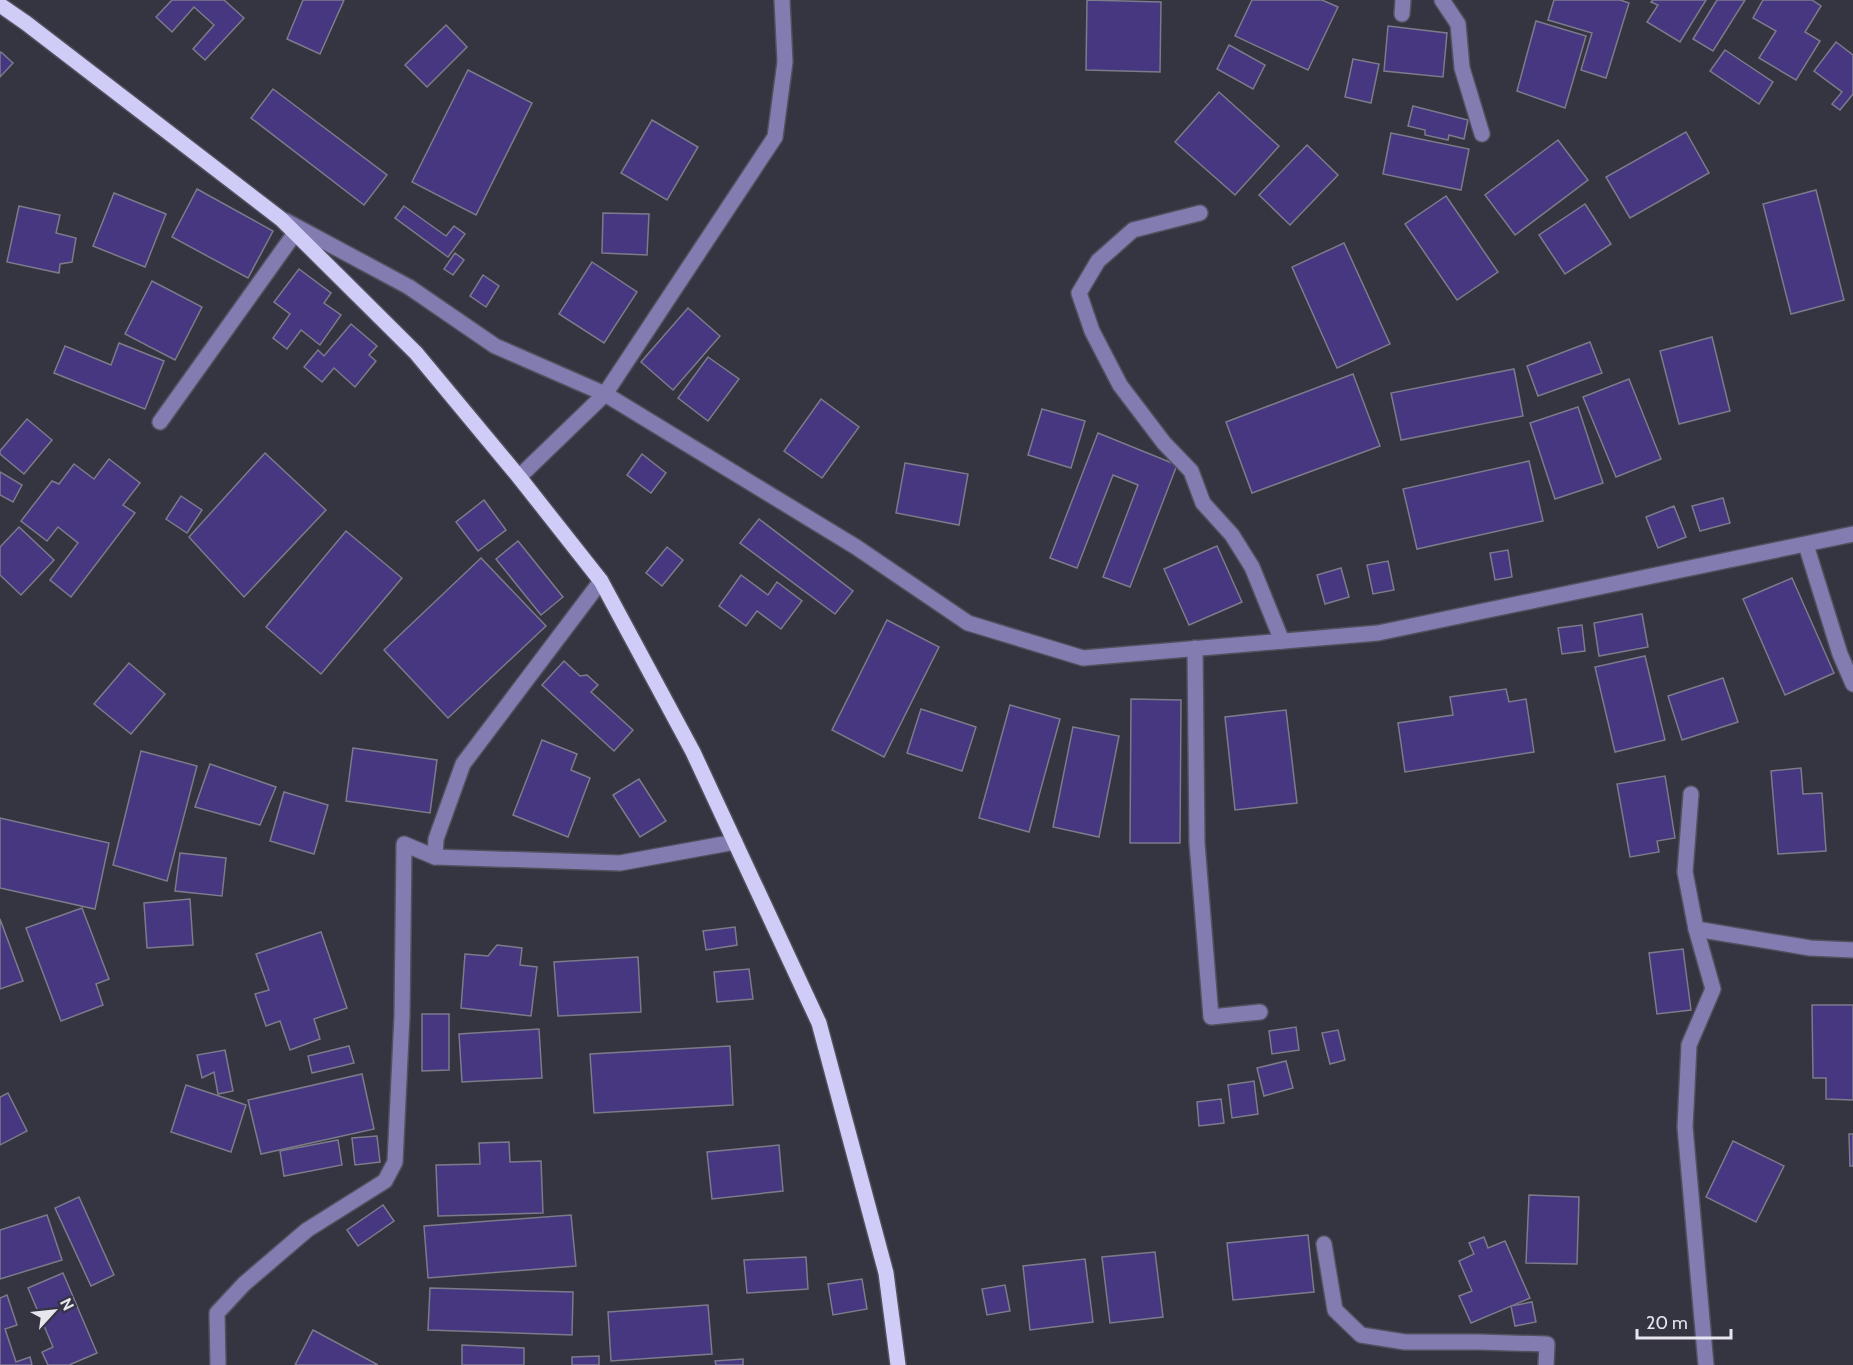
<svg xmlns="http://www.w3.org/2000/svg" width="1853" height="1365" font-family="Cabin,sans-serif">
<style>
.building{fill:#463780;stroke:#7c7b8a;stroke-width:1.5}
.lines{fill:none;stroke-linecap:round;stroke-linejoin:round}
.minor-casing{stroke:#51505d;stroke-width:18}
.major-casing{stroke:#51505d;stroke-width:18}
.minor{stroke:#827cb1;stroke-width:15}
.major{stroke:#cfccf7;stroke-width:15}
</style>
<rect width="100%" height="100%" fill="#353441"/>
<g class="building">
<polygon points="172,0 224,0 244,18 205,60 193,49 214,25 194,7 172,32 156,17"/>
<polygon points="303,0 344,0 320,54 287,39"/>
<polygon points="1087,0 1161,2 1160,72 1086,70"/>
<polygon points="1252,0 1322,0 1338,7 1308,70 1235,36"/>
<polygon points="1554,0 1620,0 1629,3 1606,78 1581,70 1592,33 1548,20"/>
<polygon points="1653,0 1706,0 1680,42 1647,22 1658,5 1651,2"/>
<polygon points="1717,0 1745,0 1713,51 1693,39"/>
<polygon points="1763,0 1812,0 1821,6 1805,32 1820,41 1796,80 1759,58 1776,31 1753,18"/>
<polygon points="1536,21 1586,36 1565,108 1517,91"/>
<polygon points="446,25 467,47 427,87 405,65"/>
<polygon points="1388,26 1447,33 1443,77 1384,71"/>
<polygon points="1836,42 1853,55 1853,94 1840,110 1832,104 1842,92 1814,71"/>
<polygon points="1229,45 1265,65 1253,89 1217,69"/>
<polygon points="1725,50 1773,82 1759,104 1710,71"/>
<polygon points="1,52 13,63 0,77 0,53"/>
<polygon points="1353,59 1379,64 1371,103 1345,97"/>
<polygon points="468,70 532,103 476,215 412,182"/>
<polygon points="273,89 387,175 364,205 251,118"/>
<polygon points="1219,92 1279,146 1235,195 1175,142"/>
<polygon points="1413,106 1468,120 1464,139 1449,135 1448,140 1425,135 1425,130 1408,126"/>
<polygon points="652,120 698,147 667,200 621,173"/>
<polygon points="1686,132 1709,173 1630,218 1606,177"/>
<polygon points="1391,133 1469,149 1461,190 1383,174"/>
<polygon points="1558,140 1588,180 1515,235 1485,195"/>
<polygon points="1307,145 1338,175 1290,225 1259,195"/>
<polygon points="197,189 273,231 248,278 172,237"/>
<polygon points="1816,190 1844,300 1791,314 1763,204"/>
<polygon points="114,193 166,214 145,267 93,246"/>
<polygon points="1446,196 1498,272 1457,300 1405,224"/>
<polygon points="1585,204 1611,244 1565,274 1539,235"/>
<polygon points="19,206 60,215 56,233 76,238 72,262 60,264 59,273 7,262"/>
<polygon points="404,206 446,236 454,226 465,234 448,257 395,218"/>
<polygon points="603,213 649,214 647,255 602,253"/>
<polygon points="1344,243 1390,344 1337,368 1292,267"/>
<polygon points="455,253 464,260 453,275 444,269"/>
<polygon points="592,262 637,292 604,343 559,314"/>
<polygon points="299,269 331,293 324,303 341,315 320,345 301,330 287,349 273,338 290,314 274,302"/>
<polygon points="483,275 499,286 486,307 470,296"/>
<polygon points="152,281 202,307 175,360 125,334"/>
<polygon points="688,308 720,336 673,390 641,362"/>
<polygon points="351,324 377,346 369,355 376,361 355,387 334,368 322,382 304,367 318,350 324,356"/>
<polygon points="1712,337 1730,411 1679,424 1660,351"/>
<polygon points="1590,342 1602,373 1538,396 1527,366"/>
<polygon points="119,343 164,361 145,409 54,373 65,346 111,365"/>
<polygon points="708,357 739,379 708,421 678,398"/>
<polygon points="1514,369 1523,416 1401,440 1391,393"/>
<polygon points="1353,374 1380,446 1252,493 1226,422"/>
<polygon points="1629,379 1661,459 1616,477 1583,397"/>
<polygon points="821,399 859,427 822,478 784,451"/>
<polygon points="1578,407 1603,483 1555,499 1530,423"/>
<polygon points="1042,409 1085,421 1071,468 1028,455"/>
<polygon points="27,419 52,440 24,474 0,454 0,451"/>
<polygon points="1098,433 1177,465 1130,587 1103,577 1138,485 1113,475 1077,568 1050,558"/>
<polygon points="265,453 326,510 244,597 189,537"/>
<polygon points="642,454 666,473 651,493 627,475"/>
<polygon points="109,459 140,483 123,505 135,513 71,597 50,580 78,543 58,527 47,541 21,521 52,481 59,484 74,464 94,479"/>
<polygon points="1529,461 1543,521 1417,549 1403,489"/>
<polygon points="905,463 968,474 959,525 896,513"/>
<polygon points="0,472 22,485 13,502 0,495"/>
<polygon points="181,496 202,510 187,533 166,519"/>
<polygon points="1723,498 1730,523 1700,531 1692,506"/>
<polygon points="484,500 506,530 478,551 456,522"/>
<polygon points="1674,506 1686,537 1658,548 1646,517"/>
<polygon points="759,519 853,591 835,614 740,543"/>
<polygon points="19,527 54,560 21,595 0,575 0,547"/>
<polygon points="346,531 402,578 321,674 266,627"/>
<polygon points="518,541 563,597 541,615 496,559"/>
<polygon points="1217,546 1242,602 1189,625 1164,569"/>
<polygon points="667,547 683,560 662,586 646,573"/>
<polygon points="1508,550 1512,577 1495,580 1490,553"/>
<polygon points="481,558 546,626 448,718 384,650"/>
<polygon points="1388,561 1394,590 1373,594 1367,565"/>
<polygon points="1341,568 1349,597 1325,604 1317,575"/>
<polygon points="741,575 768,595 777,582 802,601 781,629 757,611 746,626 719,606"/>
<polygon points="1792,578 1834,673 1785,695 1743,599"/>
<polygon points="1642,614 1648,647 1599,656 1594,623"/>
<polygon points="887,620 939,647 884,757 832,730"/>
<polygon points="1582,625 1585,651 1562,654 1558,628"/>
<polygon points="1645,656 1665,740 1615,752 1595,667"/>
<polygon points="564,661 580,676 587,675 598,685 591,692 633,730 614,751 542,685"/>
<polygon points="129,663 165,694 131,734 94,704"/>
<polygon points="1723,678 1738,722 1682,740 1668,696"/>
<polygon points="1506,689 1509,702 1526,699 1534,752 1405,772 1398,723 1453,715 1450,697"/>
<polygon points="1131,699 1181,700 1180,843 1130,843"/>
<polygon points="1010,705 1060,719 1029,832 979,818"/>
<polygon points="921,709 976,727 962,771 907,753"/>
<polygon points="1286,710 1297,803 1235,810 1225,717"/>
<polygon points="1073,727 1119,736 1099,837 1053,827"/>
<polygon points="542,740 577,754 571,770 590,778 568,837 513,815"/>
<polygon points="353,748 437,760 430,813 346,801"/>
<polygon points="141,751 197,766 167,881 113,865"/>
<polygon points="210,764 276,787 260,825 195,807"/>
<polygon points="1801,768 1803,794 1822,793 1826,851 1778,854 1771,771"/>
<polygon points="1665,776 1675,838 1657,841 1659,852 1630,857 1617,784"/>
<polygon points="639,779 666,821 640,837 613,795"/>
<polygon points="284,792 328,805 314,854 270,841"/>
<polygon points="0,818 109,843 95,909 0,888"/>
<polygon points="180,853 226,858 222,896 175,891"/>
<polygon points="190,899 193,945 147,948 144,903"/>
<polygon points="82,908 109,979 96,984 103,1005 61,1021 26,928"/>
<polygon points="0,919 23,981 0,989"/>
<polygon points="735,927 737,945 706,950 703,931"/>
<polygon points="321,932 347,1008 314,1019 320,1039 290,1050 280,1021 266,1026 255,994 269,990 256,954"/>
<polygon points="497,945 522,948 520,965 537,967 531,1016 461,1008 465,954 488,956"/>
<polygon points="1683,949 1691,1010 1657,1014 1649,953"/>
<polygon points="638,957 641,1012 558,1016 554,962"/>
<polygon points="749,969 753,999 717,1002 714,972"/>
<polygon points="1812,1005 1853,1005 1853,1100 1826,1099 1826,1078 1813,1078"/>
<polygon points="422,1014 449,1014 449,1070 422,1071"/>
<polygon points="1296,1027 1299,1050 1272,1054 1269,1031"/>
<polygon points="539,1029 542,1078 462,1082 459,1034"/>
<polygon points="1338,1030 1345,1060 1330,1064 1322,1033"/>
<polygon points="349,1046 354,1063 312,1073 308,1056"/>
<polygon points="730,1046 733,1105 594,1113 590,1054"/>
<polygon points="225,1050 233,1091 218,1094 214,1072 202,1078 197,1055"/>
<polygon points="1286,1061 1293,1088 1264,1096 1257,1068"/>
<polygon points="362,1074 374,1129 261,1154 248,1100"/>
<polygon points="1254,1081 1258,1114 1232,1118 1228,1085"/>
<polygon points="186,1085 246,1105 231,1152 171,1132"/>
<polygon points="8,1093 27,1131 0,1145 0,1097"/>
<polygon points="1221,1099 1224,1123 1199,1126 1197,1102"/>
<polygon points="1849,1134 1853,1134 1853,1166 1850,1166"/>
<polygon points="377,1136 380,1162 355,1165 352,1138"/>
<polygon points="338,1140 342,1165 284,1176 280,1151"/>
<polygon points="1733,1141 1784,1166 1756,1222 1706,1197"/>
<polygon points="509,1142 510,1162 541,1161 543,1213 438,1216 436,1165 480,1164 479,1143"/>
<polygon points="779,1145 783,1191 712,1199 707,1152"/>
<polygon points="1529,1195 1579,1197 1577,1264 1526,1263"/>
<polygon points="79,1197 114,1275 91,1286 55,1208"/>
<polygon points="383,1205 394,1221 358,1246 347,1230"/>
<polygon points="47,1215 62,1260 0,1279 0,1230"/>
<polygon points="571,1215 576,1266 428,1278 424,1226"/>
<polygon points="1308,1235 1314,1292 1233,1300 1227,1243"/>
<polygon points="1484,1237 1488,1248 1505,1241 1530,1298 1471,1323 1459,1296 1472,1291 1459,1261 1474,1254 1469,1243"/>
<polygon points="1155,1252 1163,1317 1110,1323 1102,1257"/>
<polygon points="806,1257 808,1289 747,1293 744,1260"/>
<polygon points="1085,1259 1093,1322 1030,1330 1023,1266"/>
<polygon points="63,1273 97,1353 69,1365 48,1365 42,1352 53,1347 28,1288"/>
<polygon points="862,1279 867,1309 833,1315 828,1284"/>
<polygon points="1005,1285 1010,1311 987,1315 982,1289"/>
<polygon points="430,1288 573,1292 572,1335 428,1330"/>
<polygon points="7,1295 17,1325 5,1329 16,1362 30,1357 32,1365 0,1365 0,1298"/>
<polygon points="1532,1302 1536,1322 1515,1326 1511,1306"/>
<polygon points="708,1305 712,1354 611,1361 608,1312"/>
<polygon points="313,1330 378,1365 295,1365"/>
<polygon points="462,1345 524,1348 524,1365 462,1365"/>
<polygon points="599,1356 599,1365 572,1365 572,1357"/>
<polygon points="743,1359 743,1365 716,1365 715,1361"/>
</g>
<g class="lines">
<defs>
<g id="minor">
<polyline points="1442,0 1458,24 1462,68 1482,134"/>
<polyline points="1402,14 1403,0"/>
<polyline points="1200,213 1133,230 1098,261 1079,293 1092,331 1120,385 1164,443 1191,471 1203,503 1232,535 1252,567 1282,641"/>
<polyline points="286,221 409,287 495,346 605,394 856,547 968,623 1083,658 1378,633 1853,534"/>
<polyline points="160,422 295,233"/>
<polyline points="519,477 605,394 775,137 785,62 782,0"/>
<polyline points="1806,545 1840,654 1853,684"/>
<polyline points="1195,648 1197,843 1211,1017 1260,1012"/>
<polyline points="1691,794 1685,872 1696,929 1713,989 1689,1045 1685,1127 1706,1365"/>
<polyline points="435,857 436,839 463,764 601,581"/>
<polyline points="1696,929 1810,948 1853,950"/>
<polyline points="1324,1244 1335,1310 1361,1335 1405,1342 1479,1342 1547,1344 1546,1365"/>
<polyline points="218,1365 217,1313 244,1284 307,1230 385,1181 395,1162 402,1016 404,844 435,857 620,863 735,842"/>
</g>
<polyline id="major" points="0,5 26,23 281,219 416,353 519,477 601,581 693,752 819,1023 886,1273 898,1365"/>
</defs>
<use href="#minor" class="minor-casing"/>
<use href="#major" class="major-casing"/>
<use href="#minor" class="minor"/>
<use href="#major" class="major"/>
</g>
<g transform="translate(54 1311) rotate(63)" stroke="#353441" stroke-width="4.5" paint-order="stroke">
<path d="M0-4.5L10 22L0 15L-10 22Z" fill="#e7e6ef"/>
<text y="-9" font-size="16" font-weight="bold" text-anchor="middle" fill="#e7e6ef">N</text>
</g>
<path d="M1637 1329v9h94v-9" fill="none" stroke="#e7e6ef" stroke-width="3"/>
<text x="1646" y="1329" font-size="18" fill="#e7e6ef" stroke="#353441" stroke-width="4.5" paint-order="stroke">20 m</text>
</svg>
